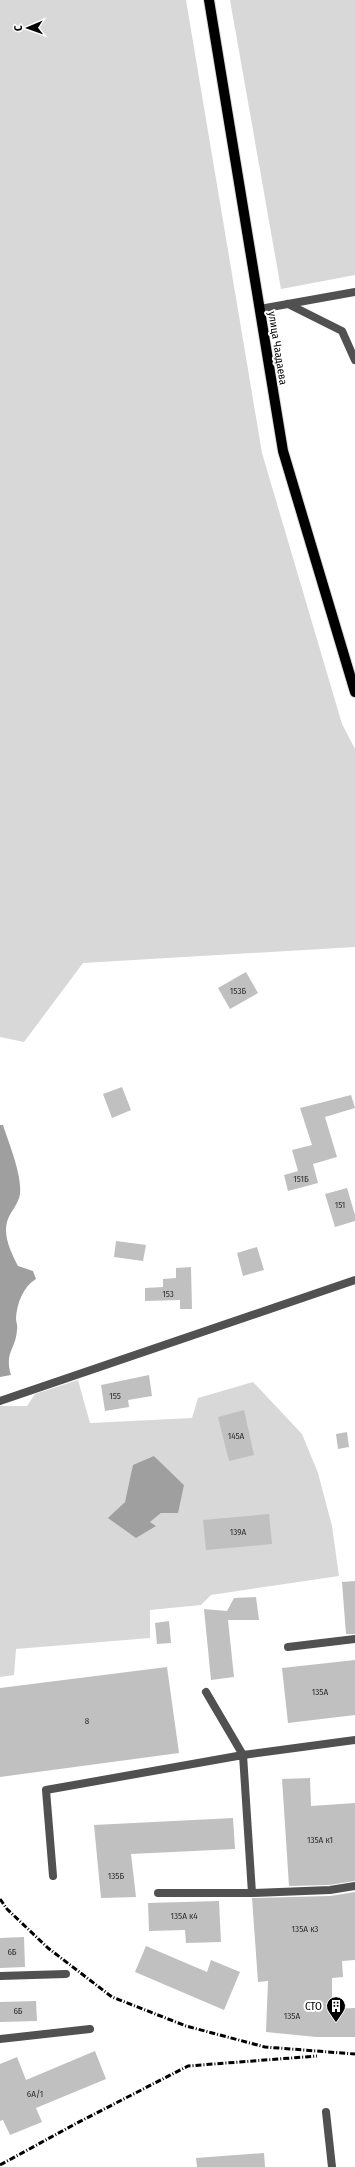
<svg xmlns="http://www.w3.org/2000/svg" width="355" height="2167" font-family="'Fira Sans Condensed',sans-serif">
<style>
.green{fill:#d8d8d8;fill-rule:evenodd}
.water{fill:#9f9f9f}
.building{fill:#c0c0c0}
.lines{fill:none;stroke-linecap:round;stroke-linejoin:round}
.primary-casing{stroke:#dbdbdb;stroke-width:12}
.service{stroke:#515151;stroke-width:8}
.minor{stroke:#515151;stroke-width:8}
.primary{stroke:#000;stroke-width:10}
.rail{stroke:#000;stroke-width:3;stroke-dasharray:6 2 1 2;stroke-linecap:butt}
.labels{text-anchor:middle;stroke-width:4;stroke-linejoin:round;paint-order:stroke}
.number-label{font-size:9px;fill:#303030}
.street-label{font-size:11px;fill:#000;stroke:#fff}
.poi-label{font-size:11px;fill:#000;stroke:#fff;text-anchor:end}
</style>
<rect width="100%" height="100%" fill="#fff"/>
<g class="green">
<polygon points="0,0 186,0 262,453 342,724 355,749 355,947 83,963 24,1042 0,1037"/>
<polygon points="230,0 355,0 355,275 281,289"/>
<path d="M78,1380L90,1423L192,1418L198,1398L253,1382L302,1434L318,1473L332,1526L339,1576L211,1595L201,1605L150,1610V1638L16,1649L14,1675L0,1677V1406H27L35,1394ZM154,1456L184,1485L161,1513L150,1522L156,1526L109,1518L125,1502Z"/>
</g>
<g class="water">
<path d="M0,1125H3C9,1144 22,1174 20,1194C19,1203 11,1211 8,1219C2,1235 11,1252 18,1266L33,1271L36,1279C23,1287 17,1303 16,1318C16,1322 18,1326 17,1330C16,1349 4,1352 11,1375L0,1377Z"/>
<polygon points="154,1456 184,1485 178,1513 161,1513 150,1522 156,1526 136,1538 108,1518 125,1502 133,1465"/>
</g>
<g class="building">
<polygon points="246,972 258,993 230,1009 218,988"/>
<polygon points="122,1087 131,1110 112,1118 103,1094"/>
<polygon points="351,1095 355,1108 325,1117 337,1157 313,1164 318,1183 288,1191 284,1175 298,1171 292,1150 312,1145 300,1108"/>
<polygon points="347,1188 355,1215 355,1221 335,1227 325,1194"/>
<polygon points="116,1241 146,1245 143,1261 114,1257"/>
<polygon points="257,1247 264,1270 243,1276 237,1253"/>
<polygon points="191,1267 192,1309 180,1309 180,1300 145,1301 145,1288 163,1287 163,1279 176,1278 176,1268"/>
<polygon points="149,1375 152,1396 128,1400 129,1407 105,1411 101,1385"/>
<polygon points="244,1410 254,1455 229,1461 218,1417"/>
<polygon points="347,1432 349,1447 338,1449 336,1434"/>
<polygon points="269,1514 272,1544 206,1550 203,1520"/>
<polygon points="355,1581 355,1634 346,1634 342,1582"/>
<polygon points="256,1597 259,1620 228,1620 234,1677 211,1680 204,1609 227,1611 234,1598"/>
<polygon points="169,1621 171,1643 157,1644 155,1623"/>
<polygon points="355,1660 355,1715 288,1723 282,1668"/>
<polygon points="167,1667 179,1753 0,1777 0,1688"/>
<polygon points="310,1778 311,1806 355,1803 355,1881 329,1885 289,1886 282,1779"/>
<polygon points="233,1818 235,1849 131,1854 136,1897 101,1898 94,1825"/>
<polygon points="355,1892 355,1960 342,1961 343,1977 332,1978 332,2009 355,2008 355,2037 316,2037 266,2032 268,1981 258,1982 252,1898 330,1896"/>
<polygon points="219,1901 221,1942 186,1943 185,1930 149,1931 148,1903"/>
<polygon points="24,1937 25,1967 0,1968 0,1938"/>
<polygon points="146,1946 207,1972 211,1960 240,1972 224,2010 135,1972"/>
<polygon points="36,2001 37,2021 0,2022 0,2002"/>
<polygon points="95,2051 106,2079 36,2108 42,2122 10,2135 3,2120 0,2121 0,2064 17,2057 26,2080"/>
<polygon points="264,2153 265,2167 197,2167 196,2158"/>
</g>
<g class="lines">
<defs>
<polyline id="primary" points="209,0 283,451 355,692"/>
</defs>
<use href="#primary" class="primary-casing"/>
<g class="service">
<polyline points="288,304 342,331 355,360"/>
<polyline points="288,1647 355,1639"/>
<polyline points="206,1692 243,1755 355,1740"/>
<polyline points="53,1876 46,1790 243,1755 252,1893 330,1890 355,1886"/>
<polyline points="158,1893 252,1893"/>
<polyline points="0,1976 66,1974"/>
<polyline points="0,2039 90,2029"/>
<polyline points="326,2112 332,2167"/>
</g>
<g class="minor">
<polyline points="260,309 355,292"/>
<polyline points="0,1401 355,1280"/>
</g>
<use href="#primary" class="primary"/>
<g class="rail">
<polyline points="0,1899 7,1909 48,1948 112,1997 186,2026 265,2047 355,2054"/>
<polyline points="0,2165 77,2123 188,2066 317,2056"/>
</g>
</g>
<defs>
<symbol id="building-pin" viewBox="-11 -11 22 30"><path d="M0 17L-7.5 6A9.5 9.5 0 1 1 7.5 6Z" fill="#000" stroke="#fff"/><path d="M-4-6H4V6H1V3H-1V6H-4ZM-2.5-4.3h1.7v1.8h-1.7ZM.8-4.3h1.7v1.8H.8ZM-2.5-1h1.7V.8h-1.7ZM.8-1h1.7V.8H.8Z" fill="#fff"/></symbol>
</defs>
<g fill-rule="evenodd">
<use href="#building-pin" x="325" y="1995" width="22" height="30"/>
</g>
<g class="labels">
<g class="number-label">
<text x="238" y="994">153Б</text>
<text x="301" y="1182">151Б</text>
<text x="340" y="1208">151</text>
<text x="168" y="1297">153</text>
<text x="115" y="1399">155</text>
<text x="236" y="1439">145А</text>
<text x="238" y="1535">139А</text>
<text x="320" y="1695">135А</text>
<text x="87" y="1724">8</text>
<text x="320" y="1843">135А к1</text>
<text x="116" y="1879">135Б</text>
<text x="184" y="1919">135А к4</text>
<text x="305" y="1932">135А к3</text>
<text x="12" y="1955">6Б</text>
<text x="18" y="2014">6Б</text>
<text x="292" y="2019">135А</text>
<text x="35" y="2097">6А/1</text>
</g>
<g class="street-label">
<text transform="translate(278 348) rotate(81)" y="4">улица Чаадаева</text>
</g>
<g class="poi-label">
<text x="322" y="2010">СТО</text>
</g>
</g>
<g transform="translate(28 28) rotate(268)" stroke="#ffffff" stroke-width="3" paint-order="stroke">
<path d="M0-3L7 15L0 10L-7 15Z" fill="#000000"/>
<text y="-6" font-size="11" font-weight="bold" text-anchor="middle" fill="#000000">С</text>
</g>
</svg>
